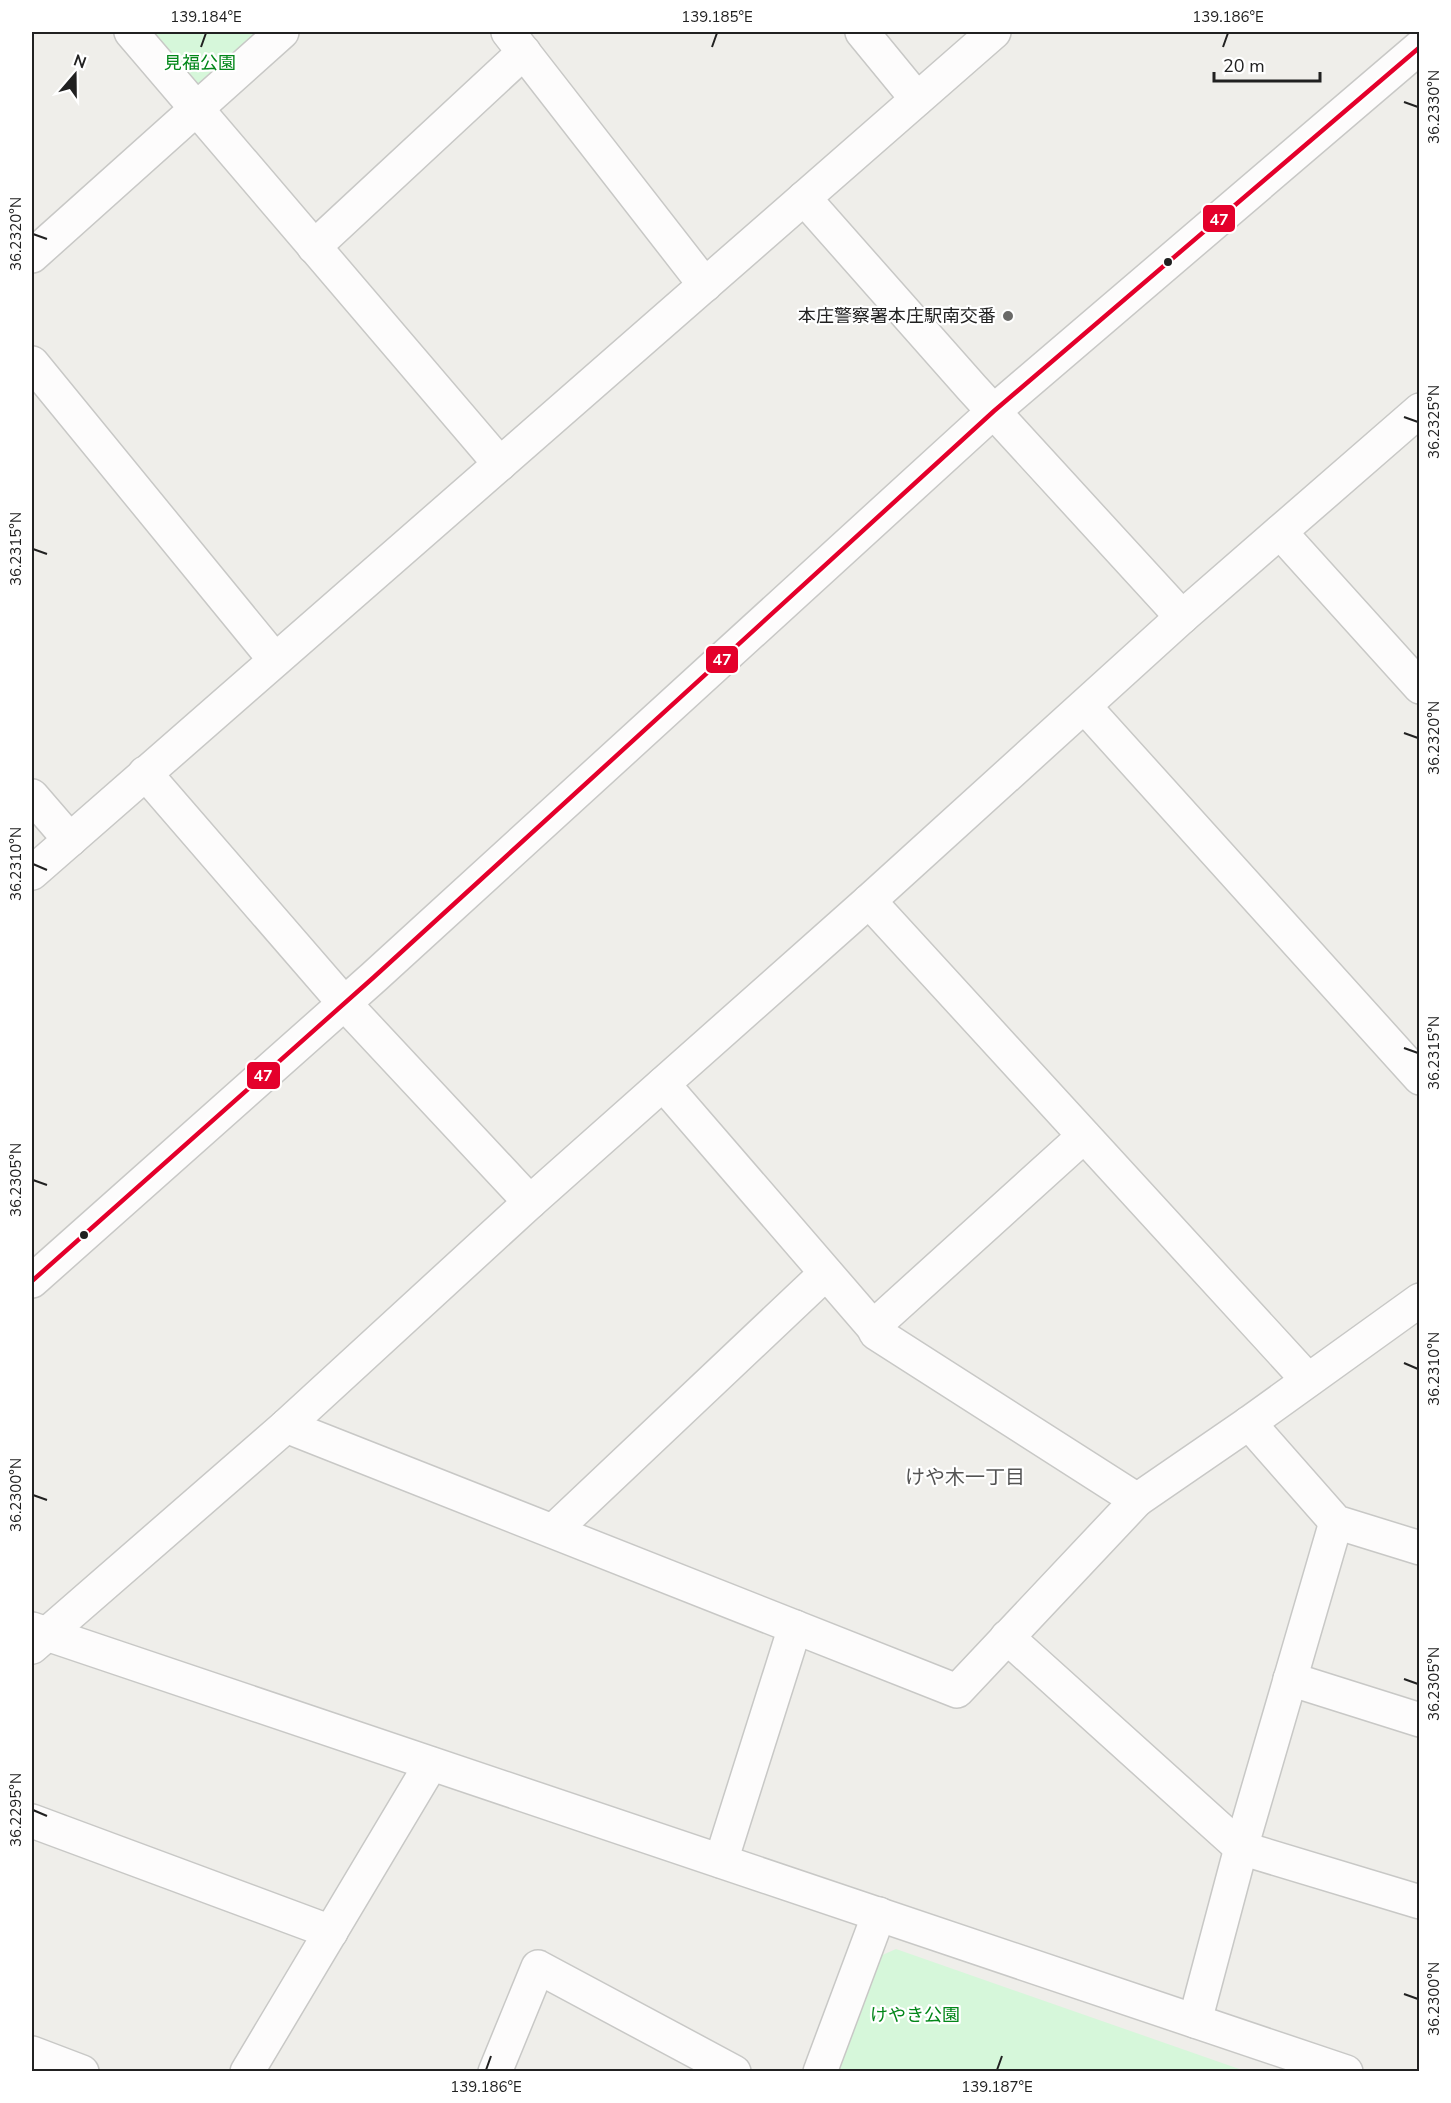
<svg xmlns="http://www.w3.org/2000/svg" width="1451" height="2103" font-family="'Nunito Sans','Noto Sans JP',sans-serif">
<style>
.park{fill:#d6f7da}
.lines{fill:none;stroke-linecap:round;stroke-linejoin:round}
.minor-casing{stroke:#c8c8c6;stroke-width:36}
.minor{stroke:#fdfcfc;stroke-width:33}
.bus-1-casing{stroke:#fff;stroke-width:9}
.bus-1{stroke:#e4002b;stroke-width:4.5}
.ticks{fill:none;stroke:#212121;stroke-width:2}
.bus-dot{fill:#212121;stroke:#fff;stroke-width:2}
.poi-dot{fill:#696967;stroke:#fff;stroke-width:2}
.labels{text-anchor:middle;stroke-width:4.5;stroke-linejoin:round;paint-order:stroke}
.park-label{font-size:18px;fill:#028719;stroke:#fff}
.poi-label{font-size:18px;fill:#212121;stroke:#fff;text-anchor:end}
.neighbourhood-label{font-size:20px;fill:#545454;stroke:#fff}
.line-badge{stroke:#fff;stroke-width:2}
.badge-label{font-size:16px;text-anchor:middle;font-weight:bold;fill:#fff}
.neatline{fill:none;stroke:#212121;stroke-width:2}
.ticks-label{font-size:15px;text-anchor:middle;fill:#212121}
</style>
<rect width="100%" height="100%" fill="#efeeea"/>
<g class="park">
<polygon points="131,32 283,32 197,108"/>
<polygon points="896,1949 1245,2071 834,2072 878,1957"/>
</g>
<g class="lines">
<defs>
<g id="minor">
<polyline points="131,32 500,464"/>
<polyline points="508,32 705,285"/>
<polyline points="862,32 917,99"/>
<polyline points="804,198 972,388 1182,617"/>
<polyline points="314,247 524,52"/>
<polyline points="32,256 282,32"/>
<polyline points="32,363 275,660"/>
<polyline points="1280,532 1420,687"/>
<polyline points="1085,707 1420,1078"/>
<polyline points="145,773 345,1004 530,1202"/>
<polyline points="32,796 70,840"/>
<polyline points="32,873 994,32"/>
<polyline points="869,901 1308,1380"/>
<polyline points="663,1084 873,1327 876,1333 1137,1500"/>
<polyline points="32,1281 374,977 994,411 1420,47"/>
<polyline points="873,1327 1084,1136"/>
<polyline points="1249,1423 1336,1522 1420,1548"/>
<polyline points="286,1426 957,1691 1137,1500 1249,1423 1420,1300"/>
<polyline points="553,1531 826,1273"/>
<polyline points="32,1629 1346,2072"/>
<polyline points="1007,1637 1241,1848 1420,1902"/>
<polyline points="32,1647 286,1426 530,1202 869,901 1182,617 1420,410"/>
<polyline points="1290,1679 1420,1720"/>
<polyline points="32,1821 331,1932"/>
<polyline points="721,1861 795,1627"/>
<polyline points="1195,2021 1241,1848 1336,1522"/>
<polyline points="32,2053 82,2072"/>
<polyline points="247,2072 431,1764"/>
<polyline points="495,2072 538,1967 734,2072"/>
<polyline points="820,2072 879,1914"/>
</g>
</defs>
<use href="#minor" class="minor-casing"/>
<use href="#minor" class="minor"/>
<defs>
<polyline id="bus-1" points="32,1281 374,977 994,411 1420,47"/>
</defs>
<use href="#bus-1" class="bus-1-casing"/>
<use href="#bus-1" class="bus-1"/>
</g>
<path class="ticks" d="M201,47L206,33M712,47L717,33M1223,47L1228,33M1404,102L1418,107M33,234L47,239M1404,417L1418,422M33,549L47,554M1404,733L1418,738M33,864L47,870M1404,1048L1418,1053M33,1180L47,1185M1404,1363L1418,1369M33,1495L47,1500M1404,1679L1418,1684M33,1810L47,1816M1404,1994L1418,1999M486,2070L491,2056M997,2070L1002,2056"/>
<g class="bus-dot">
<circle cx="1168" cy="262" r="5"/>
<circle cx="84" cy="1235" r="5"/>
</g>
<circle class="poi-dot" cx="1008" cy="316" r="6"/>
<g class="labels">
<g class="park-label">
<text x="200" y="69">見福公園</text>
<text x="915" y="2021">けやき公園</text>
</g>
<g class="poi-label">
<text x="996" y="322">本庄警察署本庄駅南交番</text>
</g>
<g class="neighbourhood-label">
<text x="965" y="1484">けや木一丁目</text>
</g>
</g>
<g class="line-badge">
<rect x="1202" y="204" width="34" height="29" rx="6" fill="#e4002b"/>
<rect x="705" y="645" width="34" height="29" rx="6" fill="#e4002b"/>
<rect x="246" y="1061" width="35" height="29" rx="6" fill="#e4002b"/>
</g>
<g class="badge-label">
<text x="1219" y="225">47</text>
<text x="722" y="665">47</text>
<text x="263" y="1081">47</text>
</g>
<rect width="1451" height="2103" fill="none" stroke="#ffffff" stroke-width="66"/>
<g transform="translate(75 75) rotate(20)" stroke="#ffffff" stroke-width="4.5" paint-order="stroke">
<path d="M0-4.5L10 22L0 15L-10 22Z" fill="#212121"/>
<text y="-9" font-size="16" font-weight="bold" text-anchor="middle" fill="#212121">N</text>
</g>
<path d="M1214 72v9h106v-9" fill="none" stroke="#212121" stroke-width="3"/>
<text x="1223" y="72" font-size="18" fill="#212121" stroke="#ffffff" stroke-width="4.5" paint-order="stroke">20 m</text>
<rect x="33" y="33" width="1385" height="2037" class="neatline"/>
<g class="ticks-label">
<text x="206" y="22">139.184°E</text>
<text x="717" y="22">139.185°E</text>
<text x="1228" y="22">139.186°E</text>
<text transform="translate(1434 107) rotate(-90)" y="5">36.2330°N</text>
<text transform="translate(16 234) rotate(-90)" y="5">36.2320°N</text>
<text transform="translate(1434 422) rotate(-90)" y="5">36.2325°N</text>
<text transform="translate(16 549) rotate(-90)" y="5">36.2315°N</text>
<text transform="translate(1434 738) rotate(-90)" y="5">36.2320°N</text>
<text transform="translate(16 864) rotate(-90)" y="5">36.2310°N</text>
<text transform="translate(1434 1053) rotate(-90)" y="5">36.2315°N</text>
<text transform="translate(16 1180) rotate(-90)" y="5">36.2305°N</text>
<text transform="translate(1434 1369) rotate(-90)" y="5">36.2310°N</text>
<text transform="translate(16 1495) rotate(-90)" y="5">36.2300°N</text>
<text transform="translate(1434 1684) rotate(-90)" y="5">36.2305°N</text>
<text transform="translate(16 1810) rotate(-90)" y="5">36.2295°N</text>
<text transform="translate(1434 1999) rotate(-90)" y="5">36.2300°N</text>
<text x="486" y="2092">139.186°E</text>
<text x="997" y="2092">139.187°E</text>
</g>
</svg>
